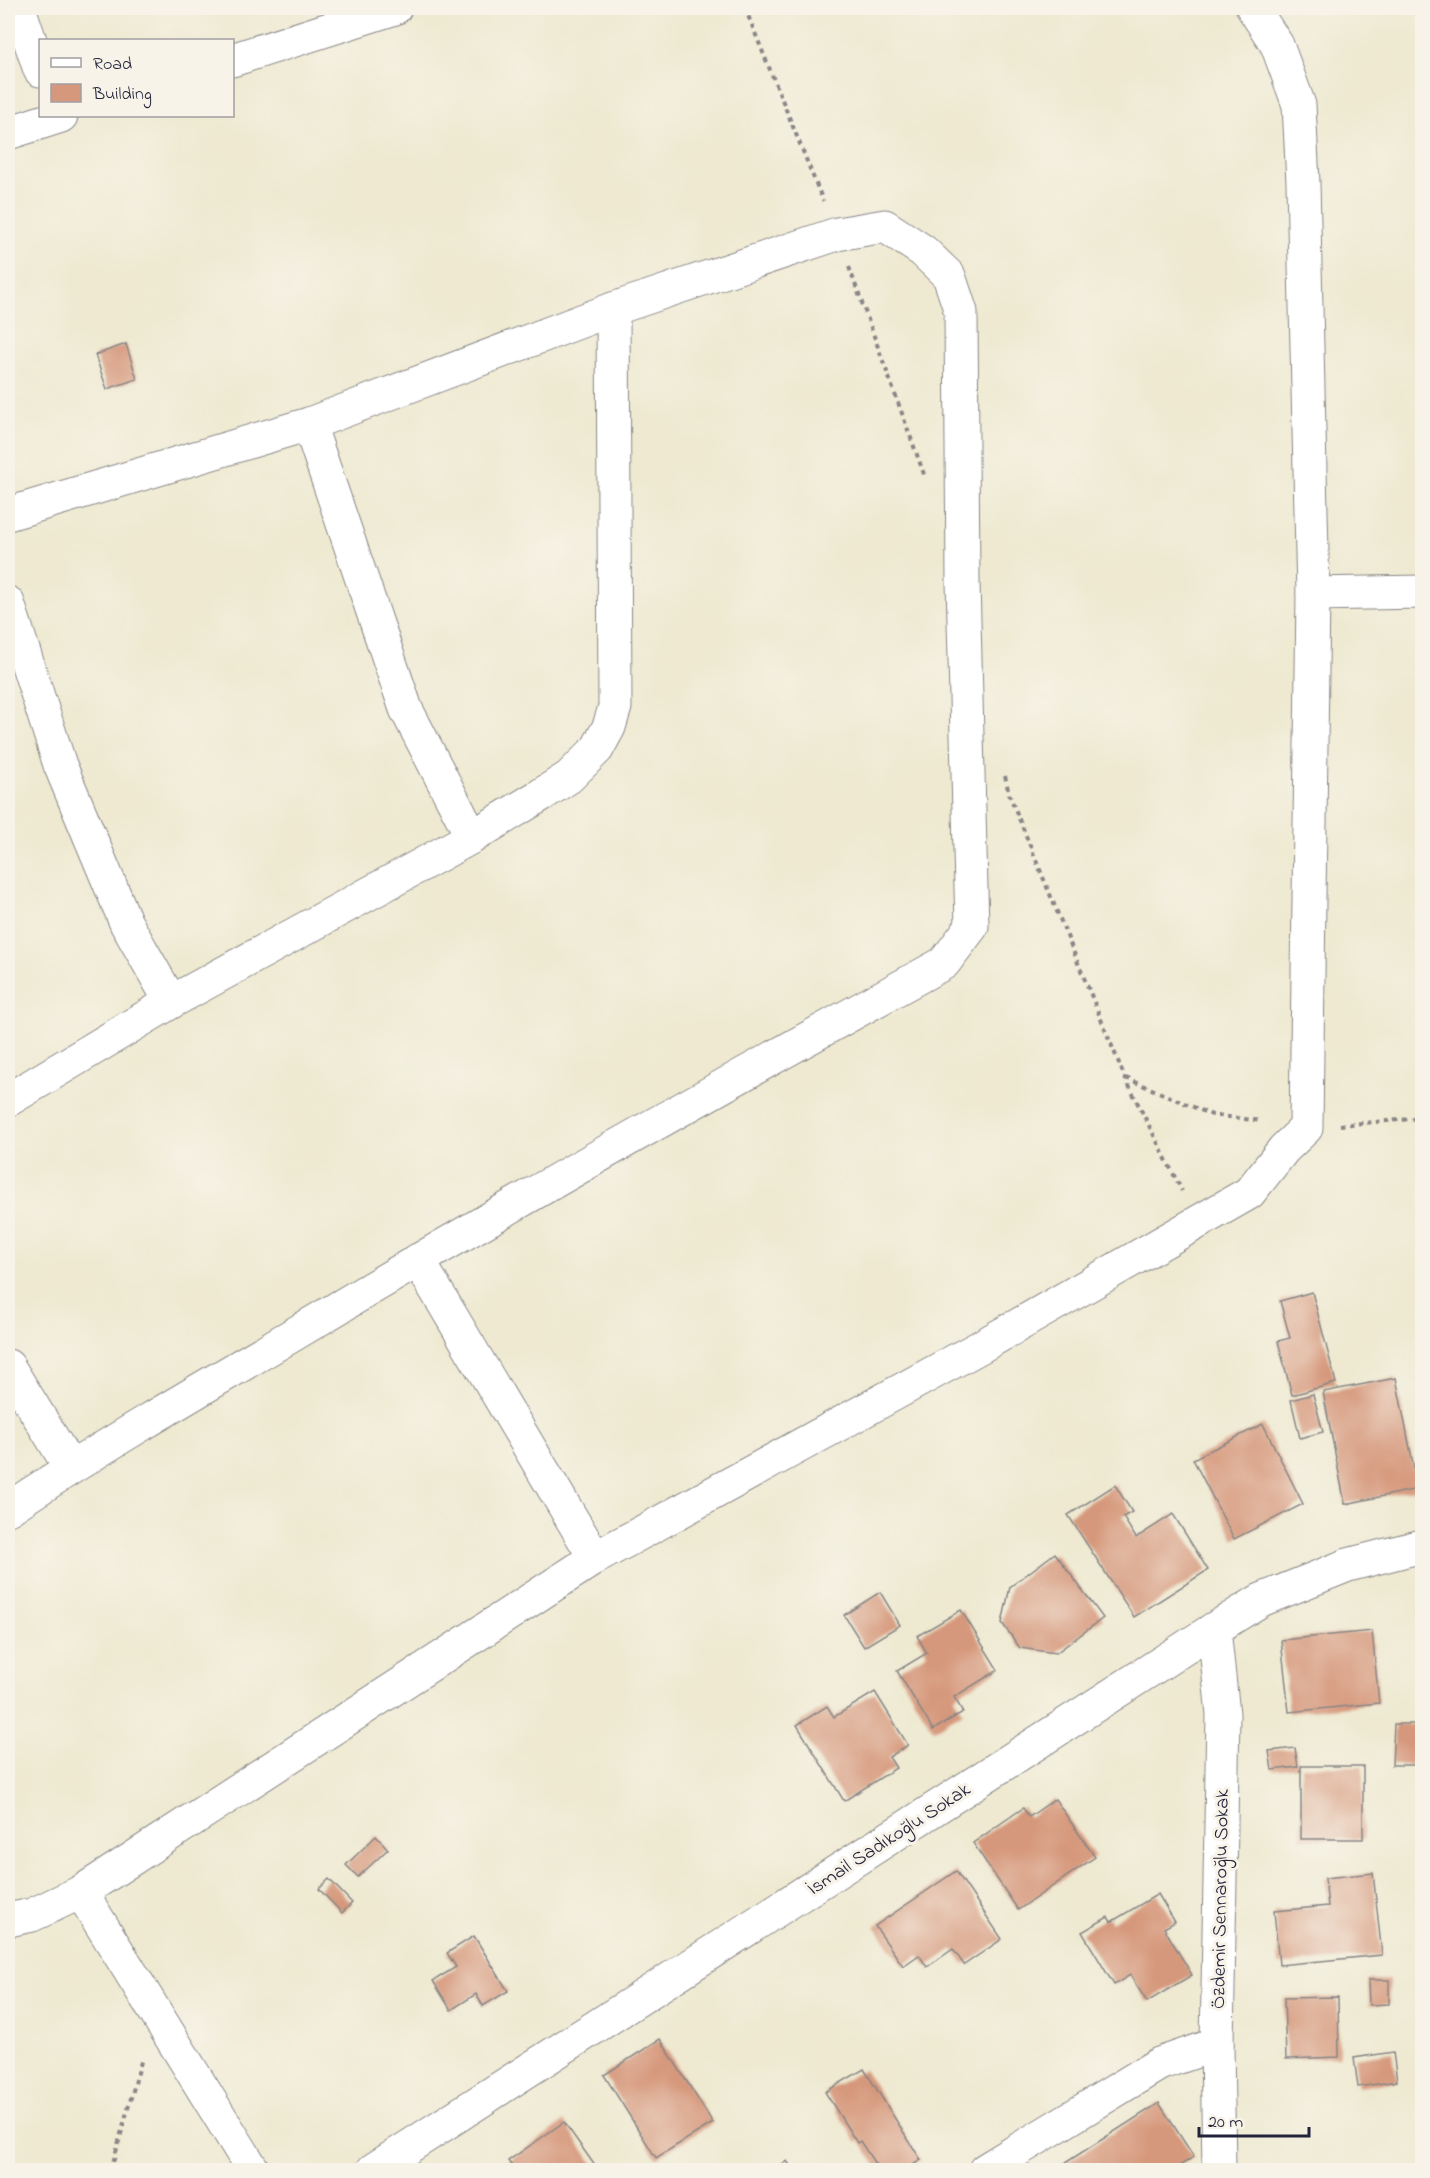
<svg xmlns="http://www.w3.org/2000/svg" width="1430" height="2178" font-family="'Indie Flower',sans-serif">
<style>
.building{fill:#d6987c}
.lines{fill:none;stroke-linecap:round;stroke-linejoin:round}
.minor-casing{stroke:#888686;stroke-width:35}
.tertiary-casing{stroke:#888686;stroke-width:35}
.path{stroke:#888686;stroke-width:4;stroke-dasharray:4.5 4.5;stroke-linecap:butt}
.minor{stroke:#fff;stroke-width:33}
.tertiary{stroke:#fff;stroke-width:33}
.labels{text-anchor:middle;stroke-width:6;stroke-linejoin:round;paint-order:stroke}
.street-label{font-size:20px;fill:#22223b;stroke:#f7f3e8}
</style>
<rect width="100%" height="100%" fill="#f7f3e8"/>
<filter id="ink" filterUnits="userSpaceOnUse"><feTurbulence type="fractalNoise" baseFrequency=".0167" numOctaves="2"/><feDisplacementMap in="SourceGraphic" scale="12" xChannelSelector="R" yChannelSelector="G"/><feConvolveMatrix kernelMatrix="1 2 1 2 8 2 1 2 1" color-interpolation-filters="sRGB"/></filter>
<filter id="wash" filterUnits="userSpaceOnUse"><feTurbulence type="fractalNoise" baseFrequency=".008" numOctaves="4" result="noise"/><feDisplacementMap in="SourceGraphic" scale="24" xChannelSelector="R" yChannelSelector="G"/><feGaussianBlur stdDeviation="1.35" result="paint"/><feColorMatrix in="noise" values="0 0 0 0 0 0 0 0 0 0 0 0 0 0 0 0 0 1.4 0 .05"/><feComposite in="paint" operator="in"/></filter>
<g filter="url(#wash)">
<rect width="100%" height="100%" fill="#eee9d0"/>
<g id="blocks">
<g class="building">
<polygon points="126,344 137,379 107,389 95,355"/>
<polygon points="1312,1292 1336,1383 1292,1395 1278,1341 1290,1338 1280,1301"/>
<polygon points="1396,1378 1418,1489 1345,1504 1323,1392"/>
<polygon points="1313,1394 1323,1432 1300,1438 1291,1400"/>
<polygon points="1263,1424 1303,1504 1234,1539 1193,1459"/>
<polygon points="1115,1485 1132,1512 1123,1517 1136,1538 1173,1514 1208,1570 1134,1617 1068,1515"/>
<polygon points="1055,1553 1103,1618 1056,1653 1020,1648 1002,1623 1010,1587"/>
<polygon points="880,1592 900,1625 864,1647 844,1615"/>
<polygon points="1422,1601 1422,1621 1421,1621 1420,1602"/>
<polygon points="961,1610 998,1670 954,1697 963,1712 933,1730 897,1671 927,1653 917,1636"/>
<polygon points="1372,1631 1379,1703 1289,1712 1281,1640"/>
<polygon points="875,1692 908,1745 889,1757 896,1768 844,1801 797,1725 827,1706 834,1717"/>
<polygon points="1394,1724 1422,1724 1422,1765 1392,1765"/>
<polygon points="1295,1748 1298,1767 1272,1770 1269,1751"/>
<rect x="1301" y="1766" width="62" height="73"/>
<polygon points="1055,1799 1095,1857 1018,1910 973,1843 1023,1808 1029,1817"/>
<polygon points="376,1836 388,1849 358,1877 346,1865"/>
<polygon points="956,1871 1002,1939 964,1965 953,1949 927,1967 919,1955 903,1966 875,1926"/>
<polygon points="1373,1873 1382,1955 1279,1965 1274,1911 1328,1906 1325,1878"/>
<polygon points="329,1879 352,1903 342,1913 319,1889"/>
<polygon points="1158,1894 1175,1922 1164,1928 1192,1975 1147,2002 1130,1975 1114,1985 1082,1932 1108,1917 1111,1922"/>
<polygon points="474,1936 508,1991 483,2006 476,1994 451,2010 433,1981 456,1967 447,1953"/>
<polygon points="1368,1980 1389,1980 1389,2004 1369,2005"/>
<polygon points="1338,1997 1339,2057 1286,2059 1284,1998"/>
<polygon points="660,2039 713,2123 656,2158 604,2075"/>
<polygon points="1393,2052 1397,2081 1358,2087 1354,2058"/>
<polygon points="864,2069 921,2160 905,2170 879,2170 860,2141 857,2143 825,2092"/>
<polygon points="1159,2103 1194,2157 1173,2170 1066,2170 1062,2165"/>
<polygon points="564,2122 598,2170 515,2170 508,2161"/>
<polygon points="787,2161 793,2170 772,2170"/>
</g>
</g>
</g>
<g filter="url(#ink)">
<use href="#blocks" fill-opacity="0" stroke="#888686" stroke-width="1.5"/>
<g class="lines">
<defs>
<g id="minor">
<polyline points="19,8 40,70"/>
<polyline points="232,60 395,8"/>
<polyline points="8,133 61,116"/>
<polyline points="309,424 406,709 472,837"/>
<path d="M8,514L309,424L613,309L837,234L885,226L923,251L949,276L961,312L963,582L972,926L944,963C726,1083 509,1205 296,1333C199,1390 101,1447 8,1509"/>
<polyline points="1313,594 1422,592"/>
<polyline points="8,603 60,765 126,923 171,1002"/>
<polyline points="8,1100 171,1002 472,837 541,795 569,777 597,749 609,727 615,707 613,309"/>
<polyline points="418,1260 595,1558"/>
<polyline points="8,1366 70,1467"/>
<polyline points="1214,1629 1223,1714 1217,2044 1219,2170"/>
<polyline points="81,1892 253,2170"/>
<polyline points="8,1920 32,1915 81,1892 595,1558 980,1347 1249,1193 1284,1149 1306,1128 1313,594 1303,183 1299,105 1277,45 1253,8"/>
<polyline points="985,2170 1159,2064 1217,2044"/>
</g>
<polyline id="tertiary" points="373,2170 1214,1629 1261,1600 1348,1565 1422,1546"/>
</defs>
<use href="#minor" class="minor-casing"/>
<use href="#tertiary" class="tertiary-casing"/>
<g class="path">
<polyline points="745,8 823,201"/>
<polyline points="849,267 925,477"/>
<polyline points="1005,776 1009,794 1125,1078 1182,1191"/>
<polyline points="1126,1078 1212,1115 1261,1121"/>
<polyline points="1340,1125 1422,1118"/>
<polyline points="111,2170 142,2058"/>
</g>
<use href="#minor" class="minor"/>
<use href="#tertiary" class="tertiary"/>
</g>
</g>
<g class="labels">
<g class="street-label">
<text transform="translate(888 1838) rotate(-33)" y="7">İsmail Sadıkoğlu Sokak</text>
<text transform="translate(1219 1899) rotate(-89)" y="7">Özdemir Sennaroğlu Sokak</text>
</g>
</g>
<rect width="1430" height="2178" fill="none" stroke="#f7f3e8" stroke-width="30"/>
<rect x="39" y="39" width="195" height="78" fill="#f7f3e8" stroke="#a29fa3" stroke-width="1.5"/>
<rect x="51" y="58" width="30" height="9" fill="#ffffff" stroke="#a29fa3" stroke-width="1.5"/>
<text x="93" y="69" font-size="18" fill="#22223b">Road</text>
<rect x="51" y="84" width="30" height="18" fill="#d6987c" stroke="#a29fa3" stroke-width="1.5"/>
<text x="93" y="99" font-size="18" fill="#22223b">Building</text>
<path d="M1199 2127v9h110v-9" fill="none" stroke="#22223b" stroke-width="3"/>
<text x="1208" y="2127" font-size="18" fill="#22223b" stroke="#f7f3e8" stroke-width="4.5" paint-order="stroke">20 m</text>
</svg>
